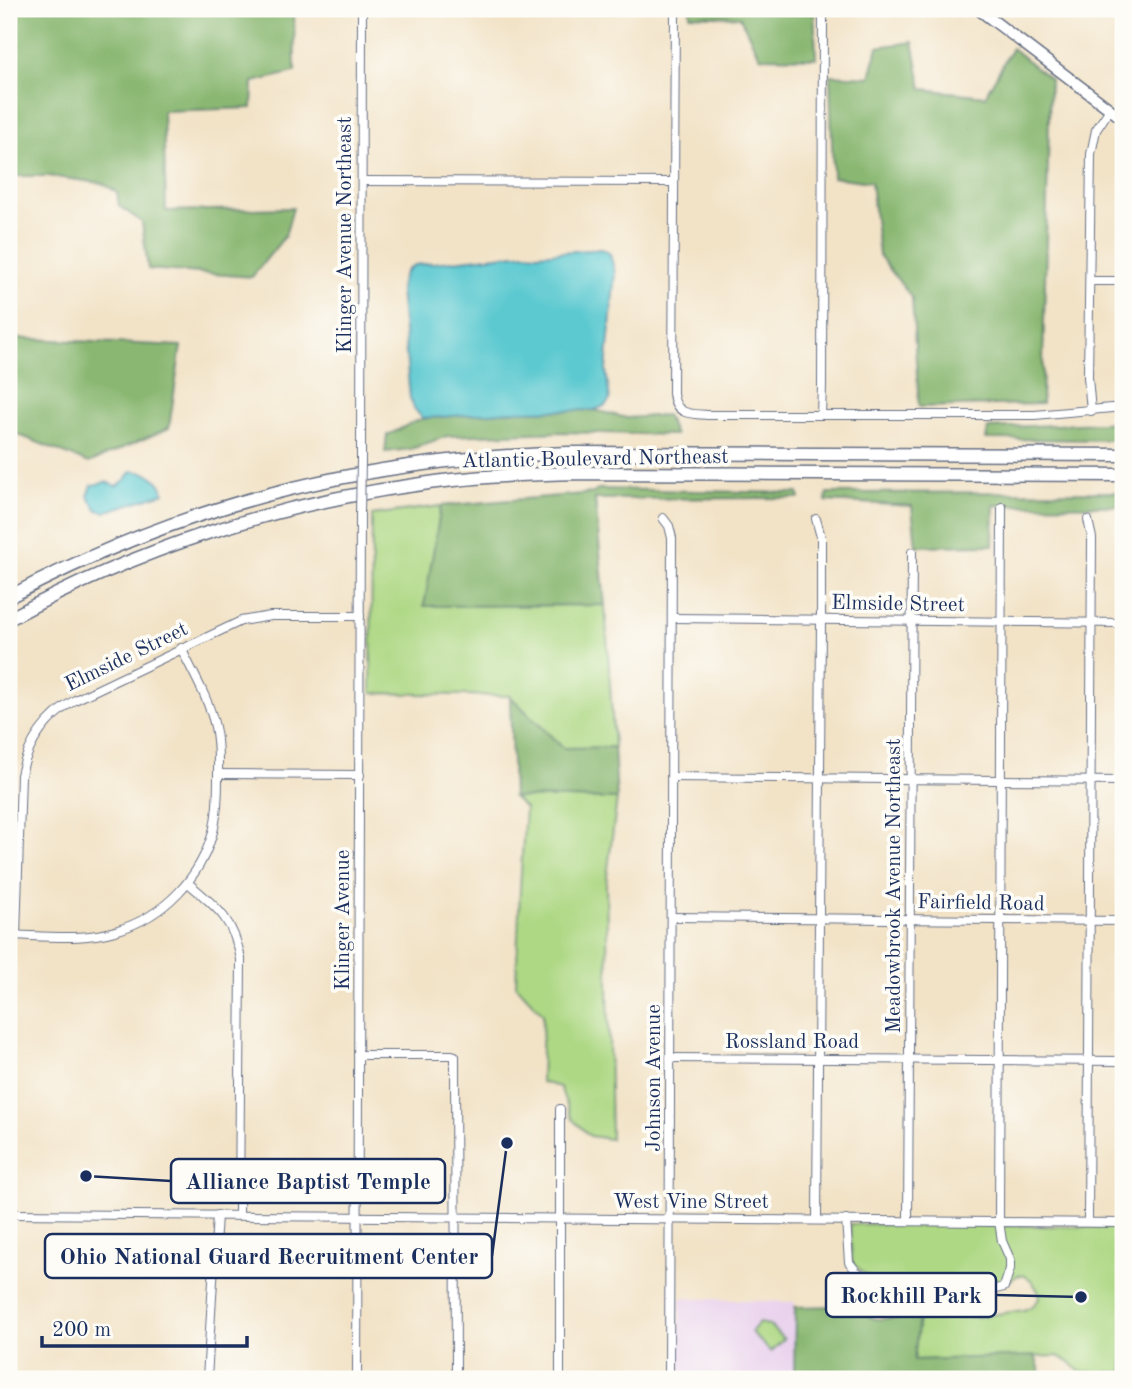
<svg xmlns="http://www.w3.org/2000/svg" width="1132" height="1388" font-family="'Old Standard TT',serif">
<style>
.built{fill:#e9d1ed}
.green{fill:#aed884;stroke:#648471;stroke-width:2}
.forest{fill:#8ab872;stroke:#527468;stroke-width:2}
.water{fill:#5cc9d0;stroke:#3c7c97;stroke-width:2}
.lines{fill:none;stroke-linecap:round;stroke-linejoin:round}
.minor-casing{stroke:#666e83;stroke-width:10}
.major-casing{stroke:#666e83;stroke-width:13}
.highway-casing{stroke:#666e83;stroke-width:15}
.minor{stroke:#fff;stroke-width:8}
.major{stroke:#fff;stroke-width:10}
.highway{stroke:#fff;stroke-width:12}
.minor-bridge-casing{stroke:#666e83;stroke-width:10;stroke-linecap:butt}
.minor-bridge{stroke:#fff;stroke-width:8}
.labels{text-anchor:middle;stroke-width:7;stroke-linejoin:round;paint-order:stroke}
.street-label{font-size:21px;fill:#1b2f5e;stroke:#fdfcf7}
.leader{fill:none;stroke:#1b2f5e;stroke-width:2.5}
.callout-dot{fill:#1b2f5e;stroke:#fdfcf7;stroke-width:2.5}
.callout{fill:#fdfcf7;stroke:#1b2f5e;stroke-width:2.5}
.callout-label{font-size:23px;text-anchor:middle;font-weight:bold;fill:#1b2f5e}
</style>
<rect width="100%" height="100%" fill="#fdfcf7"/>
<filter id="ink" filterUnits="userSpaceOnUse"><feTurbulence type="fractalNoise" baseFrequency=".0143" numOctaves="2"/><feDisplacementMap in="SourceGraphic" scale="14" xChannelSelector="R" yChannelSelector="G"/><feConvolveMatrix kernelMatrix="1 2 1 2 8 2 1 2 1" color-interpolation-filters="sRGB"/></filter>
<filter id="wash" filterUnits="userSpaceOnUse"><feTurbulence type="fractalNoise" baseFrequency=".00686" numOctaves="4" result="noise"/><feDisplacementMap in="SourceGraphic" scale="28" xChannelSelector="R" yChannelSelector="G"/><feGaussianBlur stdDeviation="1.57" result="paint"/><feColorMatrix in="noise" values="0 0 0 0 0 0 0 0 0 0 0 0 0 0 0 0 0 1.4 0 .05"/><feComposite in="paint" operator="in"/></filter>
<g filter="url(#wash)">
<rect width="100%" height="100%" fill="#f2e3c7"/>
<polygon class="built" points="680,1298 795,1302 794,1379 680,1379"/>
<g class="green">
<polygon points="441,506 425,606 605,605 614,747 563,749 510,696 371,693 372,515"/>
<polygon points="513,797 617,799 606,884 611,1139 590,1136 572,1119 560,1087 541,1082 543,1014 516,985 520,889 525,808"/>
<polygon points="850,1224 1123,1227 1123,1372 1080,1372 1071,1363 1058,1356 914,1360 919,1317 976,1317 1024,1310 1033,1306 1039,1299 1038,1291 1032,1281 1025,1276 1018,1275 1003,1285 970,1294 922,1294 887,1289 862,1272 852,1262"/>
<polygon points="759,1323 769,1325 784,1339 771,1352 751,1332"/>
</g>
<g class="forest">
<polygon points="9,9 294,9 295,72 253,82 252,108 163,111 166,211 293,208 285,236 252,277 148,269 142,222 119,206 117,192 101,183 48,176 9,176"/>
<polygon points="690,9 814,9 816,58 760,57 740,17 690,15"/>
<polygon points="913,42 922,89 985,96 1012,48 1050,79 1042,404 919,407 912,298 879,255 871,182 833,177 830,75 870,77 878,47"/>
<polygon points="9,338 181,346 169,428 89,463 9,431"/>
<path d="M594,410L627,418L666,415L675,435L562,432L447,436L411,449L385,452L387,435C401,430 417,417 430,418L512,411Z"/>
<polygon points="1123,422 1123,440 986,439 988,428"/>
<polygon points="598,489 798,493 800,498 595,499 605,605 424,606 441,506 594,493"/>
<polygon points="1123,492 1123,506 994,505 993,545 916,546 912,506 826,501 827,493"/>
<polygon points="510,696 563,748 614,747 617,799 513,797"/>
<polygon points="840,1306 876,1319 919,1317 914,1360 1035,1356 1043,1379 794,1379 795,1307"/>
</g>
<g class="water">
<path d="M602,249L610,254L615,273L606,370L610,400L605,406L594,410L512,411L430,418H422L414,408L410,398L400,289C402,277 404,270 415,265L526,253L537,254Z"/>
<path d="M132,471C148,472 159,477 164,493L105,512L97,510L88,496L92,485L106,482L116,486L125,480Z"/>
</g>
</g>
<g filter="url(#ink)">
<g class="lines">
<defs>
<g id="minor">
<path d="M675,9L673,393C675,416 692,414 710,415H1035L1123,407"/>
<polyline points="362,181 674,182"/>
<polyline points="1090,281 1123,281"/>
<polyline points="1091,411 1088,377 1091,154 1096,130 1110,109"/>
<polyline points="821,415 822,386 823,9"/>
<polyline points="361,461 362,9"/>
<polyline points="663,518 669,526 672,538 669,1379"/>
<polyline points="816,519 821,537 821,620 817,1220"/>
<polyline points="1088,520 1092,538 1088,1222"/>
<polyline points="672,618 1123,623"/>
<polyline points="218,774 360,775"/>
<polyline points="672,777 1123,781"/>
<path d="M188,883C218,908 233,919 241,959L239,1215"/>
<polyline points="671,917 1123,921"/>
<path d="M9,935C44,936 81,941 115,931C164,917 202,877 214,828C217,812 218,796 218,780C218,762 219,744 215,727C209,699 193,673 181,648"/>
<path d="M16,935L21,775C28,742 47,717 75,700L241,621L271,616H360"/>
<polyline points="358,1055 452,1055 455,1056 456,1379"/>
<polyline points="670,1058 1123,1061"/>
<polyline points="560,1109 560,1379"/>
<polyline points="9,1214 1123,1223"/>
<polyline points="846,1220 849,1262 856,1271 879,1288 910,1296 931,1297 965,1296 1004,1287 1010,1269 1010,1259 1002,1241 999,1221 1002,507"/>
<polyline points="908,1221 912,552"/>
<polyline points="207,1379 217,1215"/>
<polyline points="357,1379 360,514"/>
</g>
<polyline id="major" points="978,9 1123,119"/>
<g id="highway">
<path d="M9,597C140,527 284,481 432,463C477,457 523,455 569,453L1123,455"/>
<path d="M9,619C136,549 278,503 422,484C475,476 528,474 581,473L1123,475"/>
</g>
</defs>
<use href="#minor" class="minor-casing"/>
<use href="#major" class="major-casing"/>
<use href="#highway" class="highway-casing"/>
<use href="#minor" class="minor"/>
<use href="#major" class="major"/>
<use href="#highway" class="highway"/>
<defs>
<polyline id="minor-bridge" points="360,514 361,461"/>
</defs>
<use href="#minor-bridge" class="minor-bridge-casing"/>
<use href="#minor-bridge" class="minor-bridge"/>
</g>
</g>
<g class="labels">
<g class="street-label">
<text transform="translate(344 235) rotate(-90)" y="7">Klinger Avenue Northeast</text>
<text transform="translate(595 458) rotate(-1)" y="7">Atlantic Boulevard Northeast</text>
<text transform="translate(898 603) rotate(1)" y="7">Elmside Street</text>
<text transform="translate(126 656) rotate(-26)" y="7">Elmside Street</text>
<text transform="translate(893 886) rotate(-90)" y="7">Meadowbrook Avenue Northeast</text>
<text transform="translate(981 902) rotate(1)" y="7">Fairfield Road</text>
<text transform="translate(342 920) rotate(-90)" y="7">Klinger Avenue</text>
<text x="792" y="1048">Rossland Road</text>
<text transform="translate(653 1078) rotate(-90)" y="7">Johnson Avenue</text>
<text x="691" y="1208">West Vine Street</text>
</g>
</g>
<path class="leader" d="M86 1176L171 1181M507 1143L492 1256M1081 1297L996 1295"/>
<g class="callout-dot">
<circle cx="86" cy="1176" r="7"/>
<circle cx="507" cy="1143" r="7"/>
<circle cx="1081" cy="1297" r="7"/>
</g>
<g class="callout">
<rect x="171" y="1159" width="274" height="44" rx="7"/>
<rect x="45" y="1234" width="447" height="44" rx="7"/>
<rect x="826" y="1273" width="170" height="44" rx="7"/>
</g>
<g class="callout-label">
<text x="308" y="1189">Alliance Baptist Temple</text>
<text x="269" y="1264">Ohio National Guard Recruitment Center</text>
<text x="911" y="1303">Rockhill Park</text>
</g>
<rect width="1132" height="1388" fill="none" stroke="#fdfcf7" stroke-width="35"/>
<path d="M42 1336v10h205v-10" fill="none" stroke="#1b2f5e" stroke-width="3.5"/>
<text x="52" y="1336" font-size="21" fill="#1b2f5e" stroke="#fdfcf7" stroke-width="5" paint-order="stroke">200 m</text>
</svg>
